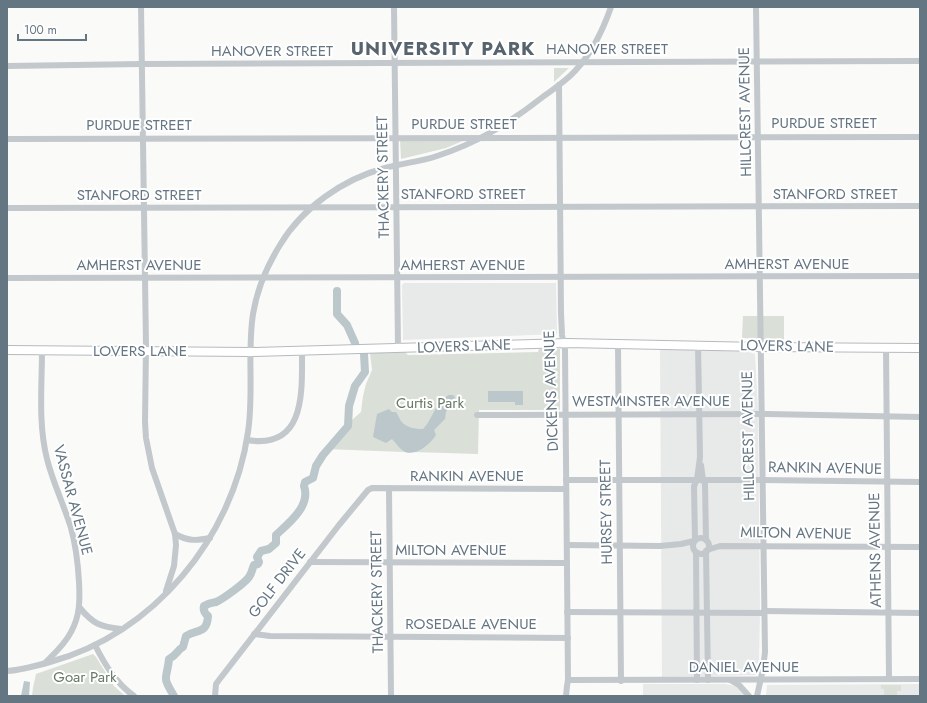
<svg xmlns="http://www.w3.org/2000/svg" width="927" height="703" font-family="Jost,sans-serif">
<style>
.built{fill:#e8e9e9}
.green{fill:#dadfd7}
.water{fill:#bbc7cb}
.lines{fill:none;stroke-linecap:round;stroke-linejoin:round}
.river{stroke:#bbc7cb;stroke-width:8}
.major-casing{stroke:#b5babe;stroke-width:10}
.minor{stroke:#c3c8cc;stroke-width:6}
.major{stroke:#fff;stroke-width:8}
.labels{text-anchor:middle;stroke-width:4;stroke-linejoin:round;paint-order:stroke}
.street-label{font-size:15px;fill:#657683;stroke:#fff}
.park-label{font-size:15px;fill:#687a64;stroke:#fff}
.district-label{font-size:19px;font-weight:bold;letter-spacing:1px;fill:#57646e;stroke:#fff}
</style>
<rect width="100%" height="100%" fill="#fafaf8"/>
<g class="built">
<polygon points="404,283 556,283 557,334 403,340 402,285"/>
<polygon points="660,349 751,352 755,354 758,410 760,612 759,660 756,675 662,677"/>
<polygon points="643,684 725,684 736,686 742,690 744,696 643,696"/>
<polygon points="920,684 920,696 766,696 767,685"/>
</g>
<g class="green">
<polygon points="554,68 569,68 554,82"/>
<polygon points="400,139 465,140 446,148 401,159"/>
<polygon points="743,316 784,316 784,340 742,338"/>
<polygon points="539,349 560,349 560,410 479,410 478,454 412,452 408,453 404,452 325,449 344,427 361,412 363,396 366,384 372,370 370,353 405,352 408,355 538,352"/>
<polygon points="93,654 96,657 114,686 125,696 32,696 33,688 36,674"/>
<polygon points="881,685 901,685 901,691 897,691 897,696 884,696 884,689 881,689"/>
</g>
<g class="water">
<polygon points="488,391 523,391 523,405 515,405 515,402 488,402"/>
<path d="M449,395H453L455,397L446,412L445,419L434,430L436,435C431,443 417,456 406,452C401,451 396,443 392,439L386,443L373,437L377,414L389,409L392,412H396C398,415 399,418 401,421C406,428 416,429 423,429C433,419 435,402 449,395Z"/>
<polygon points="24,681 30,682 29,696 21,696"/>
</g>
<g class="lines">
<g class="river">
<polyline points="337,291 337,314 347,325 355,343"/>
<path d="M174,696C161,675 167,680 169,659C177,655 177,650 183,647L186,636C197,629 207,634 208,616C204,613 203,610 204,606C209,603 211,603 216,602C223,599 245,583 249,577C252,573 252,569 254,565L258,564L259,562L257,557L261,551L269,549L276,543V535C289,523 311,506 304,486L305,482L313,478L316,466L323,455L348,426L349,406L355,386L365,372L364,354"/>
</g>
<defs>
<polyline id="major" points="7,350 251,352 568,343 760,347 920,348"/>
</defs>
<use href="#major" class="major-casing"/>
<g class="minor">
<polyline points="141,7 146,346 145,422 146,438 152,468 175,534 176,545 174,566 166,591"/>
<polyline points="394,7 398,347"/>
<polyline points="756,7 765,652 763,669 757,696"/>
<polyline points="7,66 142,64 920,61"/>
<polyline points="559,85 561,313 562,335 565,350 568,680 567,686 566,696"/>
<polyline points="7,139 920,137"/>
<polyline points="7,208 920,206"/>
<polyline points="7,278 920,276"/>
<polyline points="618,344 621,681"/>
<polyline points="886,347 889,679"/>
<path d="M42,350C42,386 38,424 47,459C53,483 64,505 71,528C76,546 78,564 79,582C80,600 80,616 71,632C65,644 55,653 46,662"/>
<polyline points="477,415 767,414 920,417"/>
<path d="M247,440C306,450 302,392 302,350"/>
<polyline points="701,465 703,480 705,484 706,540"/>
<polyline points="566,480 762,480 920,482"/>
<polyline points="389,488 391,696"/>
<path d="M175,534C188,541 195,541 210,538"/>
<circle cx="701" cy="546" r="8"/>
<polyline points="695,540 694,486 697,480 700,457 698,345"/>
<polyline points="567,545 660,546 681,544 694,541"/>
<polyline points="707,550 720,546 920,547"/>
<polyline points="706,551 708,680"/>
<polyline points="696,552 697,680"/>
<polyline points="310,562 567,563"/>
<path d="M80,608C93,624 101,627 121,629"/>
<polyline points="764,611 920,613"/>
<polyline points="567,612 764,613"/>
<polyline points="254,634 270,636 568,638"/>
<path d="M95,645C105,665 116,683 134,696"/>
<path d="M7,671C22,670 36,666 50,662C154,634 233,537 248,432C254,393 247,353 253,314C257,289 267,266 280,245C302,208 343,179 385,168C402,163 420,162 437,156C477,143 508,124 540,99C552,90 565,82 575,71C591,54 603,30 611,7"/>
<polyline points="568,680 920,679"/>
<polyline points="730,680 739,685 749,696"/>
<polyline points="215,696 216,684 219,680 339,525 368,490 372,488 566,489"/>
</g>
<use href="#major" class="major"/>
</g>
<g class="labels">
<g class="street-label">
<text x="607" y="54">HANOVER STREET</text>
<text x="272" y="56">HANOVER STREET</text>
<text transform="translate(745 112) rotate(-91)" y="5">HILLCREST AVENUE</text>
<text x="824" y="128">PURDUE STREET</text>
<text x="464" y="129">PURDUE STREET</text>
<text x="139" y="130">PURDUE STREET</text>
<text transform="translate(383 177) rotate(-91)" y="5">THACKERY STREET</text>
<text x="463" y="199">STANFORD STREET</text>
<text x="835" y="199">STANFORD STREET</text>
<text x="139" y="200">STANFORD STREET</text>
<text x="787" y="269">AMHERST AVENUE</text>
<text x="139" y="270">AMHERST AVENUE</text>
<text x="463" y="270">AMHERST AVENUE</text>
<text transform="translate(464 346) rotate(-2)" y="5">LOVERS LANE</text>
<text transform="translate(787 346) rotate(1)" y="5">LOVERS LANE</text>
<text x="140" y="356">LOVERS LANE</text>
<text transform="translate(551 391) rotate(-92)" y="5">DICKENS AVENUE</text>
<text x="651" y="406">WESTMINSTER AVENUE</text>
<text transform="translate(748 436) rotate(-91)" y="5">HILLCREST AVENUE</text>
<text transform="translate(825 468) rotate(1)" y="5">RANKIN AVENUE</text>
<text x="467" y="481">RANKIN AVENUE</text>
<text transform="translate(73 500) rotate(75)" y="5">VASSAR AVENUE</text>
<text transform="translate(606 512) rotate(-91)" y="5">HURSEY STREET</text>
<text transform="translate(796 533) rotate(1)" y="5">MILTON AVENUE</text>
<text x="451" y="555">MILTON AVENUE</text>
<text transform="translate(875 550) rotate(-91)" y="5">ATHENS AVENUE</text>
<text transform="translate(277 583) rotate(-52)" y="5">GOLF DRIVE</text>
<text transform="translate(377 592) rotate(-91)" y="5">THACKERY STREET</text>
<text x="471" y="629">ROSEDALE AVENUE</text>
<text x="744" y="672">DANIEL AVENUE</text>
</g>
<g class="park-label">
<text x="430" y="408">Curtis Park</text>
<text x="85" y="682">Goar Park</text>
</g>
<g class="district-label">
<text x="443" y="55">UNIVERSITY PARK</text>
</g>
</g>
<rect width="927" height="703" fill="none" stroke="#657683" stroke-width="16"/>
<path d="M18 34v6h68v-6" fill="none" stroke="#657683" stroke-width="2"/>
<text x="24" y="34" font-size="12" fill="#657683" stroke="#ffffff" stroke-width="3" paint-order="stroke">100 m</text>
</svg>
